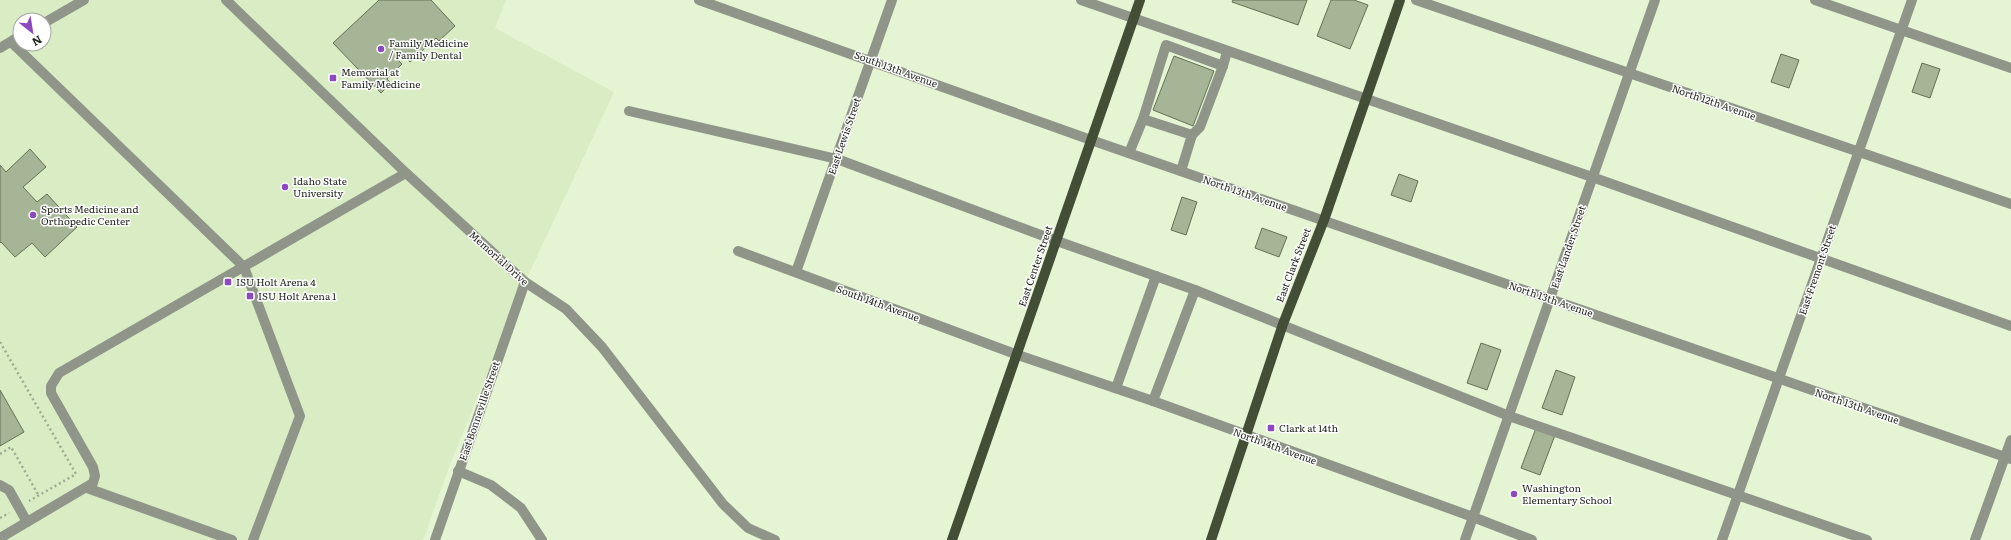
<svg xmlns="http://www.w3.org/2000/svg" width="2011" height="540" font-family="Literata,serif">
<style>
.built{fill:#d9ecc4;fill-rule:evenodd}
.building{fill:#a6b596;stroke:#647154}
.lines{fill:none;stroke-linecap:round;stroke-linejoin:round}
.path{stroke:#9faa91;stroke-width:2.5;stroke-dasharray:2 3;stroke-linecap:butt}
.minor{stroke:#8f9588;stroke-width:10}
.major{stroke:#434e37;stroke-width:10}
.poi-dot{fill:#8d4abe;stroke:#fff;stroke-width:1.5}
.labels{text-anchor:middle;stroke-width:3;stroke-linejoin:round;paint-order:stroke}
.poi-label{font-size:10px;fill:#1b2015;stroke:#fff;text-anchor:start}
.street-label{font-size:10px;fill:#1b2015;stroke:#fff}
</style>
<rect width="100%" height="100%" fill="#e5f4d3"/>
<path class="built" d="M0,0H506L495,28L614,92L525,282L449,467L423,540H0ZM20,20H44V44H20Z"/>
<g class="building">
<polygon points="379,0 431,0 455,26 439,41 436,38 410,62 403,54 397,59 402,64 387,79 391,83 381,93 333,43"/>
<polygon points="1233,0 1307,0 1298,25 1232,2"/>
<polygon points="1331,0 1354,0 1368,5 1350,49 1317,36"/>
<polygon points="1781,54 1799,60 1789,88 1771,82"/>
<polygon points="1174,56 1214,71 1193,126 1153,110"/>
<polygon points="1922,63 1940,69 1930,98 1912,92"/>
<polygon points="30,149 46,167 23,187 37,202 47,194 77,227 45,257 32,243 15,257 1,242 0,243 0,165 6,172"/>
<polygon points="1399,174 1418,181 1411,202 1391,195"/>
<polygon points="1182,197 1197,202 1186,235 1171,230"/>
<polygon points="1262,228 1287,237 1279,257 1255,248"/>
<polygon points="1481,343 1501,350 1487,390 1467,383"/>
<polygon points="1556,370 1575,377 1562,415 1542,408"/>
<polygon points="0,390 24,432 0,446"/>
<polygon points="1536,428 1555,435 1540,475 1521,468"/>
</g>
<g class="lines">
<g class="path">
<polyline points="0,342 76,474 29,501"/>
<polyline points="0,454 11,447 39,496"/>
<polyline points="0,518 9,513"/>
</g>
<g class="minor">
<polyline points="226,0 406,173 525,282 566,309 602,347 723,504 748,528 775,540"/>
<polyline points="699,0 1091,140 2011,459"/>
<polyline points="1081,0 1592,177 2011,326"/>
<polyline points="1416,0 2011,204"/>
<polyline points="1815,0 2011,68"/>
<polyline points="44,23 84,0"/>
<polyline points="11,42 244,267 300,416 253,540"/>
<polyline points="0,48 20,36"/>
<polyline points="629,111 837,159 1057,241 1195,290 1509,416 1867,540"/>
<polyline points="1192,135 1200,127 1223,66"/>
<polyline points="1129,153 1143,119"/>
<polyline points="1181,171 1192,135 1143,119 1166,45 1223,66 1227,52"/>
<polyline points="738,251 1018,355 1153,401 1473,517 1532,540"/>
<polyline points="796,272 892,0"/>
<polyline points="1116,388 1156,276"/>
<polyline points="1153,401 1195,290"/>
<polyline points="458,471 491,485 521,508 542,540"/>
<polyline points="0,485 9,490 27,522"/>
<polyline points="87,488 232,540"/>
<polyline points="0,538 93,483 95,476 93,467 51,393 51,386 59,373 406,173"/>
<polyline points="435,540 525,282"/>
<polyline points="1465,540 1655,0"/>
<polyline points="1722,540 1912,0"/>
<polyline points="1975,540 2011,440"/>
</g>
<g class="major">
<polyline points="952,540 1140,0"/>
<polyline points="1211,540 1283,324 1324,220 1400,0"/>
</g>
</g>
<g class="poi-dot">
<circle cx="381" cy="49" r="4"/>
<rect x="329" y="74" width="8" height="8" rx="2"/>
<circle cx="285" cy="187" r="4"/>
<circle cx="33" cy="215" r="4"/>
<rect x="224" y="278" width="8" height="8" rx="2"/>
<rect x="246" y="292" width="8" height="8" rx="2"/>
<rect x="1267" y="424" width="8" height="8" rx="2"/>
<circle cx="1514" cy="494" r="4"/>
</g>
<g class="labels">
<g class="poi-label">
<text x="389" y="47">Family Medicine<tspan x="389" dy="12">/ Family Dental</tspan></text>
<text x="341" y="76">Memorial at<tspan x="341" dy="12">Family Medicine</tspan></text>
<text x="293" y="185">Idaho State<tspan x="293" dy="12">University</tspan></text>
<text x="41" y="213">Sports Medicine and<tspan x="41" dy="12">Orthopedic Center</tspan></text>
<text x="236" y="286">ISU Holt Arena 4</text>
<text x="258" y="300">ISU Holt Arena 1</text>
<text x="1279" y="432">Clark at 14th</text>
<text x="1522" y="492">Washington<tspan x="1522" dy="12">Elementary School</tspan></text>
</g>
<g class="street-label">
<text transform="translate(896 69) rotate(20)" y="4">South 13th Avenue</text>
<text transform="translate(1714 102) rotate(19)" y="4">North 12th Avenue</text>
<text transform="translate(844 136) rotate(-71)" y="4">East Lewis Street</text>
<text transform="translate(1245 193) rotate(19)" y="4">North 13th Avenue</text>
<text transform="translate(1568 247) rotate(-71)" y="4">East Lander Street</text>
<text transform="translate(499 258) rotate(42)" y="4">Memorial Drive</text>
<text transform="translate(1293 265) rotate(-69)" y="4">East Clark Street</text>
<text transform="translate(1035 266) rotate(-71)" y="4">East Center Street</text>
<text transform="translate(1817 270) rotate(-71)" y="4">East Fremont Street</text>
<text transform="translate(1551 299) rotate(19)" y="4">North 13th Avenue</text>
<text transform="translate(878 303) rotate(20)" y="4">South 14th Avenue</text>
<text transform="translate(1857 406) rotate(19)" y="4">North 13th Avenue</text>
<text transform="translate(479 411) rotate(-71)" y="4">East Bonneville Street</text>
<text transform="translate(1275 446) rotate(20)" y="4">North 14th Avenue</text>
</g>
</g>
<g transform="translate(32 32) rotate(150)"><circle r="19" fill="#ffffff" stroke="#a4a6a1"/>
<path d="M0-3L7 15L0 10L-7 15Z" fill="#8d4abe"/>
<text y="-6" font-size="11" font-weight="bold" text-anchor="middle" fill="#1b2015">N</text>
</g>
</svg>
